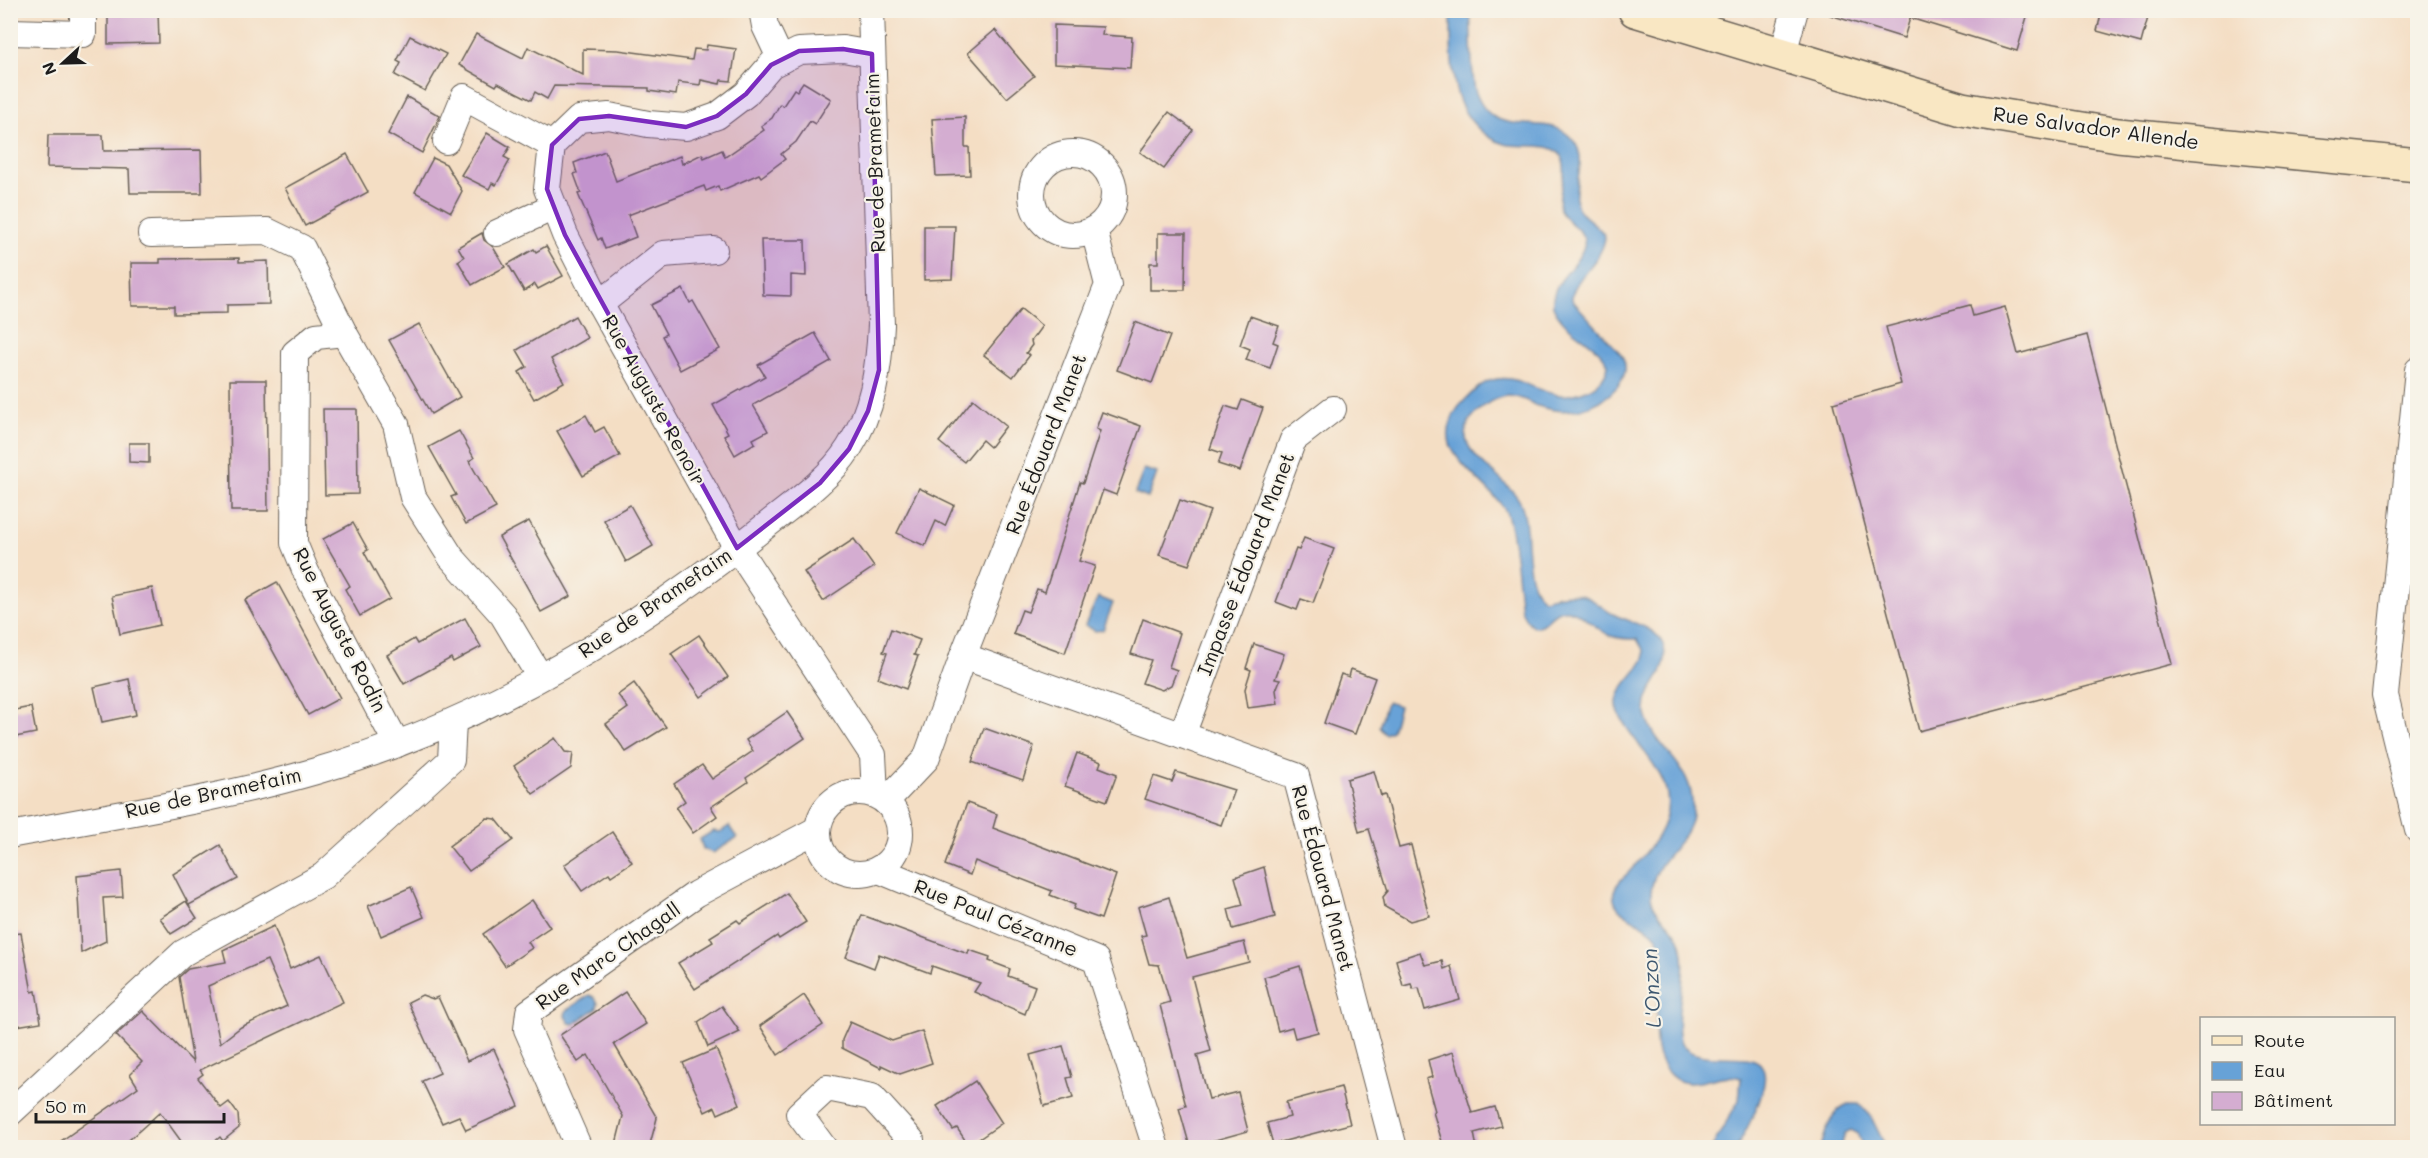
<svg xmlns="http://www.w3.org/2000/svg" width="2428" height="1158" font-family="Mali,sans-serif">
<style>
.water{fill:#67a2d7;stroke:#425f7a;stroke-width:1.5}
.building{fill:#d4add1;fill-rule:evenodd}
.lines{fill:none;stroke-linecap:round;stroke-linejoin:round}
.street-casing{stroke:#686057;stroke-width:28}
.secondary-casing{stroke:#686057;stroke-width:36}
.street{stroke:#fff;stroke-width:26}
.secondary{stroke:#f9e7c3;stroke-width:33}
.marked{fill:#7b2cbf;fill-opacity:0.2;stroke:#7b2cbf;stroke-width:4.5;stroke-linejoin:round}
.labels{text-anchor:middle;stroke-width:4.5;stroke-linejoin:round;paint-order:stroke}
.street-label{font-size:20px;fill:#1c1c1c;stroke:#f7f3e8}
.water-label{font-size:21px;font-style:italic;fill:#3e5870;stroke:#f7f3e8}
</style>
<rect width="100%" height="100%" fill="#f7f3e8"/>
<filter id="ink" filterUnits="userSpaceOnUse"><feTurbulence type="fractalNoise" baseFrequency=".0167" numOctaves="2"/><feDisplacementMap in="SourceGraphic" scale="12" xChannelSelector="R" yChannelSelector="G"/><feConvolveMatrix kernelMatrix="1 2 1 2 8 2 1 2 1" color-interpolation-filters="sRGB"/></filter>
<filter id="wash" filterUnits="userSpaceOnUse"><feTurbulence type="fractalNoise" baseFrequency=".008" numOctaves="4" result="noise"/><feDisplacementMap in="SourceGraphic" scale="24" xChannelSelector="R" yChannelSelector="G"/><feGaussianBlur stdDeviation="1.35" result="paint"/><feColorMatrix in="noise" values="0 0 0 0 0 0 0 0 0 0 0 0 0 0 0 0 0 1.4 0 .05"/><feComposite in="paint" operator="in"/></filter>
<g filter="url(#wash)">
<rect width="100%" height="100%" fill="#f4dec4"/>
<g class="water">
<path d="M1451,11H1470C1472,32 1470,74 1476,93C1496,146 1548,107 1573,140C1589,160 1573,181 1576,202C1579,218 1599,222 1605,237C1603,262 1571,279 1572,300L1621,354C1628,366 1626,376 1617,387C1597,410 1566,416 1538,406C1529,402 1519,396 1508,396C1495,397 1486,404 1477,412C1440,447 1503,472 1519,500C1533,524 1520,584 1544,599C1556,595 1568,593 1580,595C1592,597 1601,607 1611,613C1633,625 1667,626 1665,659C1664,679 1641,693 1646,714C1655,753 1697,763 1692,815C1689,844 1652,859 1651,894C1651,915 1676,924 1681,944C1690,976 1672,1012 1681,1044C1709,1082 1814,1010 1737,1147H1712L1739,1100L1741,1078C1715,1069 1688,1099 1666,1070C1643,1041 1666,984 1662,950C1659,920 1608,920 1614,891C1616,884 1623,878 1628,873C1647,852 1672,826 1667,795C1662,759 1609,723 1618,697C1623,682 1637,673 1644,659V651L1637,639C1627,639 1617,639 1609,635C1594,628 1585,614 1568,610C1546,606 1540,650 1521,610C1518,589 1514,526 1505,510C1493,489 1451,462 1449,439C1447,426 1454,411 1463,402C1471,394 1481,383 1492,380C1526,370 1546,410 1589,389C1599,384 1606,376 1608,365C1601,343 1564,333 1553,306C1550,281 1578,268 1584,246C1588,230 1565,224 1560,210C1556,194 1568,176 1563,160C1557,139 1521,149 1505,144C1483,138 1465,118 1458,97C1450,71 1451,38 1451,11Z"/>
<polygon points="1144,469 1157,473 1148,498 1135,493"/>
<polygon points="1098,597 1113,603 1103,630 1095,631 1085,625"/>
<polygon points="1387,702 1399,706 1392,731 1385,734 1379,727"/>
<polygon points="729,826 737,838 713,853 703,849 700,839 713,831 720,832"/>
<polygon points="589,995 594,997 598,1003 597,1008 574,1024 569,1023 565,1016 566,1011"/>
<path d="M1848,1104H1859L1870,1115L1886,1147H1863L1857,1133L1851,1130L1845,1133L1841,1147H1821C1826,1131 1830,1111 1848,1104Z"/>
</g>
<g id="blocks">
<g class="building">
<polygon points="108,10 158,10 159,43 108,44"/>
<polygon points="1831,10 2029,10 2017,51 1910,18 1904,38 1830,15"/>
<polygon points="2102,10 2150,10 2141,43 2097,31"/>
<polygon points="1054,25 1103,27 1102,35 1132,37 1130,68 1054,64"/>
<polygon points="995,30 1034,76 1007,98 968,53"/>
<polygon points="476,34 523,58 528,47 583,75 583,49 618,50 692,60 694,49 706,50 707,45 736,49 731,81 721,80 720,84 701,80 700,85 678,82 676,95 649,91 649,88 554,86 547,99 535,92 531,100 498,83 496,86 459,65"/>
<polygon points="410,36 446,54 425,91 395,75 401,63 397,61"/>
<polygon points="803,82 831,99 815,124 810,121 796,142 781,154 785,159 761,177 759,174 720,191 718,186 706,191 704,186 628,215 636,237 605,249 601,238 598,240 578,194 581,193 574,174 577,173 574,163 605,151 616,181 680,156 682,164 702,154 704,158 722,150 725,157 764,130 761,126 772,118 780,104 783,106 794,89 797,91"/>
<polygon points="407,97 440,116 422,153 388,134"/>
<polygon points="1169,112 1193,130 1164,169 1140,152"/>
<polygon points="965,117 965,147 969,147 970,175 936,176 932,119"/>
<polygon points="487,133 510,147 504,157 510,160 496,185 492,183 489,189 461,175"/>
<polygon points="48,135 103,135 104,151 201,150 202,193 130,193 129,169 47,167"/>
<polygon points="347,154 368,192 305,226 285,188"/>
<polygon points="433,158 446,164 462,191 451,212 415,192"/>
<polygon points="924,226 955,226 952,279 924,280"/>
<polygon points="482,233 484,240 493,247 505,267 472,285 458,261 464,257 458,247"/>
<polygon points="1158,233 1186,233 1185,290 1150,290 1150,263 1158,263"/>
<polygon points="761,240 805,240 806,276 791,275 791,296 763,295"/>
<polygon points="546,246 563,276 538,289 535,284 524,291 508,264 534,249 536,252"/>
<polygon points="239,258 239,262 268,261 269,304 227,305 227,313 174,314 174,306 132,306 131,263 160,263 160,259"/>
<polygon points="683,289 690,303 693,301 720,349 680,370 662,336 666,334 651,305"/>
<polygon points="1970,305 1973,316 2005,307 2018,354 2087,335 2172,664 1919,731 1833,403 1901,384 1886,327"/>
<polygon points="1021,309 1042,326 1031,341 1032,345 1026,353 1030,355 1013,377 984,355"/>
<polygon points="575,316 587,338 551,359 564,382 534,399 519,372 527,367 517,350"/>
<polygon points="1250,316 1279,326 1273,342 1278,344 1270,368 1246,360 1250,349 1240,345"/>
<polygon points="1135,322 1170,336 1152,383 1117,370"/>
<polygon points="419,324 460,397 431,414 389,340"/>
<polygon points="815,333 831,361 753,405 768,431 753,439 755,443 735,455 724,435 728,433 713,405 765,376 758,365"/>
<polygon points="230,380 266,380 268,511 231,511"/>
<polygon points="973,399 1006,426 990,447 982,440 964,462 939,442"/>
<polygon points="1242,400 1263,408 1240,471 1218,464 1222,453 1210,449 1225,406 1238,410"/>
<polygon points="323,409 357,409 358,494 325,495"/>
<polygon points="1102,412 1141,426 1116,495 1103,490 1079,561 1095,566 1065,653 1013,634 1022,610 1028,612 1037,589 1045,592 1080,482 1083,483 1100,431 1096,429"/>
<polygon points="586,415 595,432 604,427 620,456 583,476 557,431"/>
<polygon points="459,431 474,458 469,461 496,508 466,524 451,497 456,495 429,447"/>
<polygon points="129,443 149,443 149,463 129,462"/>
<polygon points="919,488 954,505 945,526 936,521 925,546 897,533"/>
<polygon points="1180,500 1210,511 1189,565 1159,555"/>
<polygon points="630,505 653,546 626,562 604,520"/>
<polygon points="529,521 571,596 541,612 499,537"/>
<polygon points="353,523 368,550 364,552 390,599 360,616 345,589 350,586 323,539"/>
<polygon points="1304,538 1334,549 1313,603 1301,599 1297,610 1276,602 1296,549 1299,550"/>
<polygon points="854,539 874,567 823,601 804,572"/>
<polygon points="277,582 340,698 308,715 245,600"/>
<polygon points="152,588 160,625 120,634 112,596"/>
<polygon points="465,618 481,647 453,662 451,658 404,684 387,655 414,639 417,644"/>
<polygon points="1143,619 1180,633 1169,667 1177,670 1171,685 1162,690 1142,683 1151,660 1131,654"/>
<polygon points="891,629 920,640 914,655 918,656 906,689 878,678 887,653 883,652"/>
<polygon points="699,635 728,677 701,697 671,654"/>
<polygon points="1254,644 1284,654 1275,679 1280,680 1276,690 1278,704 1248,708 1245,689 1251,670 1246,668"/>
<polygon points="1351,669 1375,678 1355,734 1324,723 1341,674 1349,677"/>
<polygon points="129,679 136,715 102,722 94,687"/>
<polygon points="634,683 666,727 626,752 606,724 628,708 618,695"/>
<polygon points="31,707 36,733 10,738 10,711"/>
<polygon points="787,712 805,738 746,778 748,782 711,807 717,816 693,833 676,808 685,801 674,784 702,765 712,779 753,751 746,740"/>
<polygon points="984,728 1034,746 1023,780 972,762"/>
<polygon points="555,738 565,752 573,753 571,768 533,794 514,766"/>
<polygon points="1077,753 1101,762 1099,767 1117,774 1107,801 1065,786"/>
<polygon points="1374,771 1381,796 1385,795 1399,848 1411,845 1429,916 1410,921 1385,907 1383,897 1388,891 1369,829 1359,832 1347,779"/>
<polygon points="1176,772 1234,790 1221,825 1145,799 1154,776 1172,782"/>
<polygon points="967,803 997,814 993,828 1116,875 1101,919 1073,909 1075,905 1050,895 1052,891 980,863 975,861 970,875 945,865"/>
<polygon points="487,818 496,819 513,840 469,871 449,846"/>
<polygon points="612,832 632,862 611,876 609,873 582,891 564,865"/>
<polygon points="220,845 238,879 189,905 173,874"/>
<polygon points="1264,867 1275,917 1233,929 1228,909 1243,905 1235,877"/>
<polygon points="121,871 123,897 103,898 106,941 81,953 77,876"/>
<polygon points="411,887 424,917 381,936 368,906"/>
<polygon points="787,893 806,922 779,939 777,936 695,989 678,963 713,942 710,937 737,920 740,923"/>
<polygon points="1169,897 1187,958 1244,942 1249,962 1192,977 1211,1051 1197,1055 1209,1099 1238,1092 1248,1131 1190,1147 1179,1108 1186,1106 1160,1005 1170,1002 1159,965 1149,964 1141,936 1146,935 1138,907"/>
<polygon points="532,900 550,927 528,942 532,948 505,966 483,934"/>
<polygon points="186,901 197,918 171,934 160,918"/>
<polygon points="862,915 968,954 969,950 990,957 989,961 1010,969 1008,976 1035,986 1025,1014 974,992 980,983 932,966 930,973 879,954 874,968 846,957"/>
<path d="M274,926L290,969L321,955L343,1002L200,1070L203,1074L198,1078L221,1108L229,1102L238,1114L239,1128L223,1141L220,1137L207,1148H186L160,1112L120,1148H51L138,1087L130,1074L142,1062L116,1035L143,1011L193,1062L179,977L188,969L226,962L223,950ZM267,960L287,1006L241,1027L220,1043L208,986Z"/>
<polygon points="21,933 32,992 36,991 41,1022 10,1027 10,934"/>
<polygon points="1420,952 1425,965 1442,961 1444,969 1451,966 1460,1000 1425,1010 1419,988 1413,989 1411,984 1403,986 1396,960"/>
<polygon points="1300,966 1318,1032 1295,1038 1292,1027 1278,1031 1264,977"/>
<polygon points="625,992 646,1024 614,1044 657,1118 649,1148 628,1148 616,1144 623,1116 588,1055 578,1062 560,1035"/>
<polygon points="422,995 433,999 438,997 467,1061 494,1049 519,1106 466,1130 459,1116 442,1123 422,1081 440,1073 408,1002"/>
<polygon points="804,995 823,1025 778,1055 760,1026"/>
<polygon points="722,1006 740,1032 708,1047 698,1022"/>
<polygon points="850,1022 892,1041 922,1031 932,1063 900,1074 881,1065 881,1068 842,1048 842,1040"/>
<polygon points="1063,1046 1072,1077 1067,1078 1073,1098 1044,1106 1030,1055"/>
<polygon points="716,1049 740,1104 718,1114 715,1107 705,1112 683,1063"/>
<polygon points="1453,1052 1472,1113 1495,1107 1501,1126 1474,1133 1477,1148 1444,1148 1433,1112 1435,1111 1426,1079 1432,1077 1428,1060"/>
<polygon points="975,1081 1002,1123 969,1146 957,1128 953,1130 937,1106"/>
<polygon points="1341,1087 1350,1124 1273,1144 1267,1123 1290,1117 1286,1102"/>
</g>
</g>
</g>
<g filter="url(#ink)">
<use href="#blocks" fill-opacity="0" stroke="#686057" stroke-width="1.5"/>
<g class="lines">
<defs>
<g id="street">
<polyline points="762,10 765,26 781,60"/>
<polyline points="10,32 83,34 83,10"/>
<polyline points="872,54 843,49 799,51 771,65 746,94 717,116 686,127 648,124 609,116 579,119 552,145 547,189 565,235 600,304 737,548 873,755 875,794"/>
<polyline points="1782,57 1795,10"/>
<polyline points="446,141 464,97 552,145"/>
<circle cx="1073" cy="194" r="41"/>
<polyline points="497,233 554,207"/>
<polyline points="151,234 267,231 302,248 344,333 396,424 413,497 451,557 503,615 540,677"/>
<polyline points="600,304 663,254 714,250"/>
<polyline points="344,333 316,336 295,353 294,543 306,572 397,744"/>
<polyline points="2418,370 2385,695 2418,830"/>
<polyline points="963,656 1296,776 1394,1148"/>
<polyline points="1182,735 1293,440 1333,409"/>
<circle cx="859" cy="833" r="41"/>
<polyline points="886,801 926,759 963,656 1108,285 1094,230"/>
<path d="M10,835C112,815 216,800 316,771C479,724 631,634 763,528C793,504 828,481 849,448C873,411 879,369 881,325L871,10"/>
<polyline points="879,870 1096,960 1156,1148"/>
<polyline points="10,1113 183,953 323,876 451,760 453,722"/>
<polyline points="579,1148 527,1029 529,1012 696,894 816,830"/>
<polyline points="824,1148 799,1114 827,1088 872,1097 911,1140 910,1148"/>
</g>
<polyline id="secondary" points="1635,10 1962,109 2118,135 2418,165"/>
</defs>
<use href="#street" class="street-casing"/>
<use href="#secondary" class="secondary-casing"/>
<use href="#street" class="street"/>
<use href="#secondary" class="secondary"/>
</g>
</g>
<path class="marked" d="M843,49L872,54L879,370L868,411L849,449L820,483L737,548L565,235L547,189L552,145L579,119L609,116L686,127L717,116L746,94L771,65L799,51Z"/>
<g class="labels">
<g class="street-label">
<text transform="translate(2096 128) rotate(8)" y="7">Rue Salvador Allende</text>
<text transform="translate(875 163) rotate(-92)" y="7">Rue de Bramefaim</text>
<text transform="translate(654 400) rotate(61)" y="7">Rue Auguste Renoir</text>
<text transform="translate(1046 444) rotate(-69)" y="7">Rue Édouard Manet</text>
<text transform="translate(1246 564) rotate(-69)" y="7">Impasse Édouard Manet</text>
<text transform="translate(655 603) rotate(-34)" y="7">Rue de Bramefaim</text>
<text transform="translate(340 630) rotate(63)" y="7">Rue Auguste Rodin</text>
<text transform="translate(213 793) rotate(-12)" y="7">Rue de Bramefaim</text>
<text transform="translate(1323 878) rotate(75)" y="7">Rue Édouard Manet</text>
<text transform="translate(996 918) rotate(22)" y="7">Rue Paul Cézanne</text>
<text transform="translate(608 956) rotate(-35)" y="7">Rue Marc Chagall</text>
</g>
<g class="water-label">
<text transform="translate(1652 988) rotate(-93)" y="7">L'Onzon</text>
</g>
</g>
<rect width="2428" height="1158" fill="none" stroke="#f7f3e8" stroke-width="36"/>
<rect x="2200" y="1017" width="195" height="108" fill="#f7f3e8" stroke="#9f9d96" stroke-width="1.5"/>
<rect x="2212" y="1036" width="30" height="9" fill="#f9e7c3" stroke="#9f9d96" stroke-width="1.5"/>
<text x="2254" y="1047" font-size="18" fill="#1c1c1c">Route</text>
<rect x="2212" y="1062" width="30" height="18" fill="#67a2d7" stroke="#9f9d96" stroke-width="1.5"/>
<text x="2254" y="1077" font-size="18" fill="#1c1c1c">Eau</text>
<rect x="2212" y="1092" width="30" height="18" fill="#d4add1" stroke="#9f9d96" stroke-width="1.5"/>
<text x="2254" y="1107" font-size="18" fill="#1c1c1c">Bâtiment</text>
<g transform="translate(63 63) rotate(248)" stroke="#f7f3e8" stroke-width="4.5" paint-order="stroke">
<path d="M0-4.5L10 22L0 15L-10 22Z" fill="#1c1c1c"/>
<text y="-9" font-size="16" font-weight="bold" text-anchor="middle" fill="#1c1c1c">N</text>
</g>
<path d="M36 1113v9h188v-9" fill="none" stroke="#1c1c1c" stroke-width="3"/>
<text x="45" y="1113" font-size="18" fill="#1c1c1c" stroke="#f7f3e8" stroke-width="4.5" paint-order="stroke">50 m</text>
</svg>
